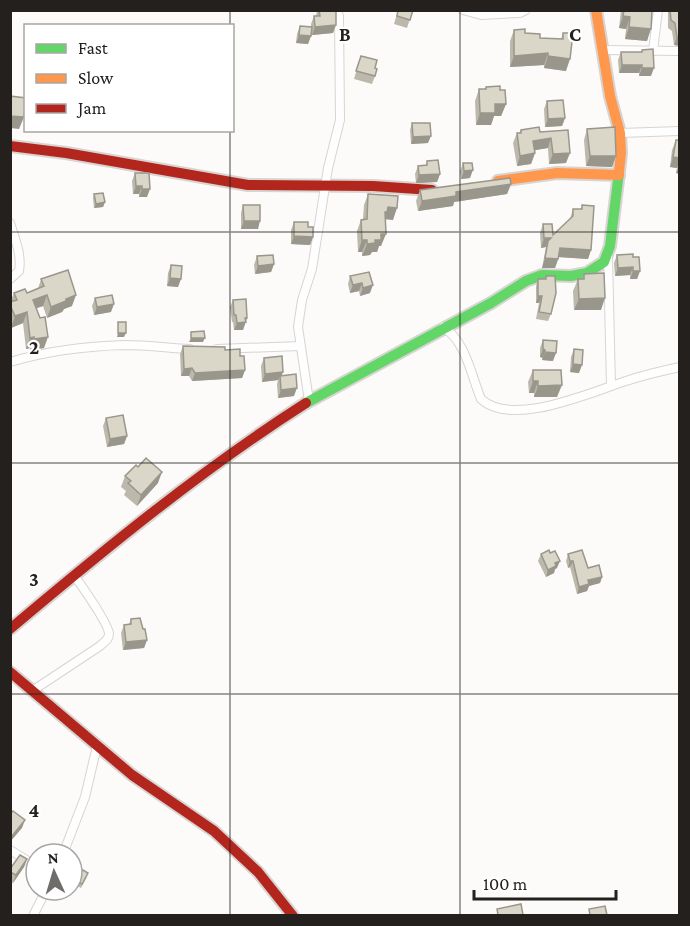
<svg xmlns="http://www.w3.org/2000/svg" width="690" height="926" font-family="'Crimson Pro',serif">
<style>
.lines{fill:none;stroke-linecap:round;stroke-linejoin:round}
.street-casing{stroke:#d7d4d2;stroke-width:10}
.fast-casing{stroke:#d7d4d2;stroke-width:14}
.slow-casing{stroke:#d7d4d2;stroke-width:14}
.jam-casing{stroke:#d7d4d2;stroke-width:14}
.street{stroke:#fffefe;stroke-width:8}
.fast{stroke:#63d668;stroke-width:10}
.slow{stroke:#ff974d;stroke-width:10}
.jam{stroke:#b3261e;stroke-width:10}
.wall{fill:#bcb9ac}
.shaded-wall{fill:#99968c}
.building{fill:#dbd7c8;stroke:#99968c;stroke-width:1.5}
.grid{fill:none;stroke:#23201d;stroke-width:1.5;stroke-opacity:0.55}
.grid-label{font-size:20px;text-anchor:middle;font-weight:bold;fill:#23201d;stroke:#fff;stroke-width:4.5;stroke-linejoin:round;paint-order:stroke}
</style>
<rect width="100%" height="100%" fill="#fdfbf9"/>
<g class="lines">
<defs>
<g id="street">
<polyline points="463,10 481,15 520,13 526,10"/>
<polyline points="603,50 680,51"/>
<polyline points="653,51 658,10"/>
<polyline points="620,133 680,131"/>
<path d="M10,223C15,239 22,255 19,271L10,279"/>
<polyline points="608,256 611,386"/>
<path d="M443,327C466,341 471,375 481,399C512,428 591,392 626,381C644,375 661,371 680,367"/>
<polyline points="217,349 300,346"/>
<path d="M10,362C47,351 87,346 125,345C147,345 169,348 190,349"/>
<polyline points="309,401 298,327 302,300 312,269 328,168 340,120 339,16 337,10"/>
<path d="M32,691L100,646C104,642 109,640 109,634C109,624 81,585 74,575"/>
<polyline points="10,850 36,866"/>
<polyline points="63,854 85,797 97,746"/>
<polyline points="33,916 46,890"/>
</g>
<polyline id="fast" points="306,403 491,303 526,281 542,275 571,276 587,273 604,262 610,246 619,172"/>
<g id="slow">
<polyline points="596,10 610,96 620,133 621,153 619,172"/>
<polyline points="498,181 557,173 619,175"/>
</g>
<g id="jam">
<polyline points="10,146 66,153 248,185 373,186 432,190"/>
<path d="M10,629C105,549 201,470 306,403"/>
<polyline points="10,672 132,775 214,831 258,872 293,916"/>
</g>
</defs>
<use href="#street" class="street-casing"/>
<use href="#fast" class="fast-casing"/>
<use href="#slow" class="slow-casing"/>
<use href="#jam" class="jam-casing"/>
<use href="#street" class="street"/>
<use href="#fast" class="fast"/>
<use href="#slow" class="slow"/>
<use href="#jam" class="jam"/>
</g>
<g class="wall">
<polygon points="317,10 336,10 333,33 312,35 312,32 308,44 296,43 297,34 300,26 311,27 311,24 314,16 316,16"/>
<polygon points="398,10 413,10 407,28 394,24"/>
<polygon points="621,10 652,10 647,41 625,39 626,29 619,28"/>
<polygon points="668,10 680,10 680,46 674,45 672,31 668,28"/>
<polygon points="514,30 540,38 561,39 563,33 566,71 544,68 544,65 510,67 510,41"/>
<polygon points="642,50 651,76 639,76 639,73 619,73 618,60 621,52 641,52"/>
<polygon points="361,56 375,76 372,84 354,79"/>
<polygon points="486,87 500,90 506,104 501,116 494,116 491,125 476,125 475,101 479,89 486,89"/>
<polygon points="547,101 565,118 562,126 545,127 544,109"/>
<polygon points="412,123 428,143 411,144 410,130"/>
<polygon points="587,129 616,156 612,167 586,166 584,140"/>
<polygon points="521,130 540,132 568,130 566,163 549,164 548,148 535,150 535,153 531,164 517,166 513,143 517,133 519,133"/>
<polygon points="676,140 680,140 680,174 676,173 677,168 670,167 672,150"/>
<polygon points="427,161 440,174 437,182 416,183 415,174 418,166 426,165"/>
<polygon points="463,163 470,178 461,179 460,171"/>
<polygon points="135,173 147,197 139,197 139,194 133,194 132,181"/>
<polygon points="511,184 507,194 454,202 453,206 418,211 416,201 420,190"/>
<polygon points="94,194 105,202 103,207 94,208 93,198"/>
<polygon points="368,194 393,220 385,219 381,246 379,246 377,252 372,252 370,255 362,256 362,252 358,252 357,231 361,220 363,219 364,205"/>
<polygon points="243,205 258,229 241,229 241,213"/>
<polygon points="582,205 591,250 588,259 559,257 555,268 542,268 546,247 541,248 540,233 543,224 553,235 570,219 573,209 581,209"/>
<polygon points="294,222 308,227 313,237 310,245 291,244 291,230"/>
<polygon points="617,255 633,257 640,271 637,279 630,279 630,275 615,276 614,263"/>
<polygon points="257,256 274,264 271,272 255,274 254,265"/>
<polygon points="171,265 178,287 167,286 168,273"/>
<polygon points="369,272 370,293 360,296 359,291 350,293 348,284 350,276"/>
<polygon points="584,274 601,310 574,310 573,291 578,279 582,279"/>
<polygon points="546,276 551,314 548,321 536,319 539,303 536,303 536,286 538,279 545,279"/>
<polygon points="41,279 72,306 64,309 62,312 47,318 43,306 36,308 44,348 30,350 30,348 26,349 23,323 11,328 10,302 14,293 27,293 38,289"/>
<polygon points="95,298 111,312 94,315 92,306"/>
<polygon points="233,300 247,318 243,330 234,330 233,322 232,322 230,307"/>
<polygon points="543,340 553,361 542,360 543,358 540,357 540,348"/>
<polygon points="183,346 225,350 240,356 245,370 242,378 192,381 189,376 181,376 180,354"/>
<polygon points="574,349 579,373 570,372 571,357"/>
<polygon points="264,358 282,376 294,396 278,398 277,384 278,380 262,382 261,366"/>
<polygon points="533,370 557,397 534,397 534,393 529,393 528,382"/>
<polygon points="106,418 127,436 124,444 107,447 103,426"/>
<polygon points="138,467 158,483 137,506 124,495 126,491 121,487 125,476"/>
<polygon points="541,554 557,568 555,569 554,573 546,577 538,561"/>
<polygon points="568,554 602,577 600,583 589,586 587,591 577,594 570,567 568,568 566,561"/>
<polygon points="131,619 143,629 147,640 144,648 123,650 121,633 124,625 129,624"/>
<polygon points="27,859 24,867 13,883 10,882 10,869"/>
<polygon points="87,877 81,888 74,884 75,880"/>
</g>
<g class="shaded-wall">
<polygon points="623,16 630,17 626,29 619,28"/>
<polygon points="336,25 333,33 312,35 315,27"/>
<polygon points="629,27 651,29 647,41 625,39"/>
<polygon points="299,35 311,36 308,44 296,43"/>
<polygon points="677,37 680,37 680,46 674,45"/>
<polygon points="548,53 544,65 510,67 514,56"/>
<polygon points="548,56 570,59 566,71 544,68"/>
<polygon points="622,65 642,65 639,73 619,73"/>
<polygon points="642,68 654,68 651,76 639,76"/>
<polygon points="495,104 506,104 501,116 494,116 491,125 476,125 480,113"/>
<polygon points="10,116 24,117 19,129 10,128"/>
<polygon points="565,118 562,126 545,127 548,119"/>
<polygon points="431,136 428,143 411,144 413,137"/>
<polygon points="551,138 548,148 530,151 533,141"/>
<polygon points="535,153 531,164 517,166 520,156"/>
<polygon points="570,153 566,163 549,164 553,154"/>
<polygon points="590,156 616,156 612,167 586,166"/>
<polygon points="673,157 680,158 680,161 677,168 670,167"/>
<polygon points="680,164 680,174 676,173"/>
<polygon points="473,170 470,178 461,179 464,171"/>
<polygon points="440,174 437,182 416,183 419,175"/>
<polygon points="511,184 507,194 454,202 453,206 418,211 422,201 456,192"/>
<polygon points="136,186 142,186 139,194 133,194"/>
<polygon points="142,189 150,189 147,197 139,197"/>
<polygon points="105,202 103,207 94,208 96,204"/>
<polygon points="388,207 397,208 393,220 385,219 385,212"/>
<polygon points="244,221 260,221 258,229 241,229"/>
<polygon points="381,234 386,234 381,246 379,246 377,252 372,252 370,255 362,256 367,244 375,240"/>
<polygon points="294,236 313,237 310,245 291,244"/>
<polygon points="544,238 551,238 548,241 546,247 541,248"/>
<polygon points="362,240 367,240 362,252 358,252"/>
<polygon points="560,248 591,250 588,259 557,257"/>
<polygon points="545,258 558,259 555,268 542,268"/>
<polygon points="274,264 271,272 255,274 258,266"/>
<polygon points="633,267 630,275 615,276 618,268"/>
<polygon points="633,271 640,271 637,279 630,279"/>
<polygon points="170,278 181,279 178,287 167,286"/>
<polygon points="362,283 359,291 350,293 353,285"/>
<polygon points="373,285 370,293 360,296 363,288"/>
<polygon points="47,295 43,306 29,311 33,300"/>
<polygon points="76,295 72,306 64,309 62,312 47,318 51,307 66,299"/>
<polygon points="538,296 542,296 539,303 536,303"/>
<polygon points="605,298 601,310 574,310 579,299"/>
<polygon points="114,304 111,312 94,315 97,307"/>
<polygon points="27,312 23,323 11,328 15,316"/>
<polygon points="245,318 247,318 243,330 234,330 237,323"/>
<polygon points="118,333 126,333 124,337 117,337"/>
<polygon points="34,337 30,348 26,349 30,338"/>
<polygon points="48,337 44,348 30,350 34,339"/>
<polygon points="191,338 205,338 203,342 189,342"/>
<polygon points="543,349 545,350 543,358 540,357"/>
<polygon points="545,352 556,353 553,361 542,360"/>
<polygon points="573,364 582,365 579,373 570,372"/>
<polygon points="192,368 189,376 181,376 184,369"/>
<polygon points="245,370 242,378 192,381 195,373"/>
<polygon points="283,372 280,380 280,376 278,380 262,382 265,374"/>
<polygon points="533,381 538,381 534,393 529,393"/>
<polygon points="562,385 557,397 534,397 538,386"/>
<polygon points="297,388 294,396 278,398 281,390"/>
<polygon points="127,436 124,444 107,447 110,439"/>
<polygon points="162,472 158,483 137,506 141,495"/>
<polygon points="560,561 557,568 555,569 554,573 546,577 548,570 555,563"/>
<polygon points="570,561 573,561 570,567 568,568"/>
<polygon points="602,577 600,583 589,586 587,591 577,594 579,587 588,580"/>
<polygon points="147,640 144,648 123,650 126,642"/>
<polygon points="25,820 22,828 10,842 12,836"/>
<polygon points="27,859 24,867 13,883 16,875"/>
</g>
<g class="building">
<polygon points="319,10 336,10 336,25 315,27 314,16 320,16"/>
<polygon points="398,10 413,10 410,20 397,16"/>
<polygon points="624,10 652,10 651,29 629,27 630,17 623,16"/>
<polygon points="670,10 680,10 680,37 677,37 675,23 671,20"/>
<polygon points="300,26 312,27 311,36 299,35"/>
<polygon points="525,29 525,33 540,34 540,38 563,39 563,33 573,33 570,59 548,56 548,53 514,56 514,30"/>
<polygon points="653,49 654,68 642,68 642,65 622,65 621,52 642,52 642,50"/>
<polygon points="361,56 377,60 375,68 377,69 375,76 356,71"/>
<polygon points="500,86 500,90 505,90 506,104 495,104 495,113 480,113 479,89 486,89 486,87"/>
<polygon points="10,96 26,98 24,117 10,116"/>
<polygon points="563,100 565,118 548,119 547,101"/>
<polygon points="412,123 430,123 431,136 413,137"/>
<polygon points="539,127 540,132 568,130 570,153 553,154 551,138 533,141 535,153 520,156 517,133 521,133 521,130"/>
<polygon points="615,127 616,156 590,156 587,129"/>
<polygon points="676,140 680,140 680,158 673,157"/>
<polygon points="438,160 440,174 419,175 418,166 427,165 427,161"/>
<polygon points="463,163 472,163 473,170 464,171"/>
<polygon points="135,173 149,173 150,189 142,189 142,186 136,186"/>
<polygon points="510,178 511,184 456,192 456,196 422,201 420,190"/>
<polygon points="103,193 105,202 96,204 94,194"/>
<polygon points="368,194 398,196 397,208 388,207 387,212 385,212 386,234 381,234 381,240 375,240 375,243 367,244 367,240 362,240 361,220 367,219"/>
<polygon points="243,205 260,205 260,221 244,221"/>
<polygon points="582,205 594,206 591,250 560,248 558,259 545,258 548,241 551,238 544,238 543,224 552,224 553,235 573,216 573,209 582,209"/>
<polygon points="294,222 308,222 308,227 313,227 313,237 294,236"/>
<polygon points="633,254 633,257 639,257 640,271 633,271 633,267 618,268 617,255"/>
<polygon points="273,255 274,264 258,266 257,256"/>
<polygon points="171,265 182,266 181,279 170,278"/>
<polygon points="68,270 76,295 66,299 66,301 51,307 47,295 33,300 40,318 45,317 48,337 34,339 34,337 30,338 27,312 15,316 10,305 10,302 17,300 14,293 25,289 27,293 44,286 41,279"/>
<polygon points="369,272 373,285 363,288 362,283 353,285 350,276"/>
<polygon points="604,273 605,298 579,299 578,279 584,279 584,274"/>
<polygon points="546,276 555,276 556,293 551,314 539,312 542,296 538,296 538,279 546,279"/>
<polygon points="112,295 114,304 97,307 95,298"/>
<polygon points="246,299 247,318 245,318 246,322 237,323 236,315 234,315 233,300"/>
<rect x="118" y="322" width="8" height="11"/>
<polygon points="204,331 205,338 191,338 191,332"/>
<polygon points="543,340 557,341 556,353 545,352 545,350 543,349"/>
<polygon points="183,346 225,347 225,350 240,349 240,356 244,356 245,370 195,373 192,368 184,369"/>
<polygon points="574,349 583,350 582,365 573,364"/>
<polygon points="282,356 283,372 265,374 264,358"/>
<polygon points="533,370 561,370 562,385 538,386 538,381 533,381"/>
<polygon points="296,374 297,388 281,390 280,376"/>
<polygon points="123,415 127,436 110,439 106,418"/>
<polygon points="146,458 162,472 141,495 128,483 131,481 125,476 136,465 138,467"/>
<polygon points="549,550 550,553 555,551 560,561 555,563 556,566 548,570 541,554"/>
<polygon points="582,550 588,568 599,565 602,577 588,580 589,584 579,587 573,561 570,561 568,554"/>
<polygon points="140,618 143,629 145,629 147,640 126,642 124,625 131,624 131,619"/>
<polygon points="13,811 25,820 12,836 10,835 10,814"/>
<polygon points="20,855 27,859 16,875 10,872 10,869"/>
<polygon points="81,869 88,873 82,884 75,880"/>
<polygon points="521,904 523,915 498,915 497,909"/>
<polygon points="605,906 607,915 590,915 589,909"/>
</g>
<path class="grid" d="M230,10V26M460,10V916M230,130V916M10,232H680M10,463H680M10,694H680"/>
<g class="grid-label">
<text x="345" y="41">B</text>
<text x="575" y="41">C</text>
<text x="34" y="354">2</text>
<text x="34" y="586">3</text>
<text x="34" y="817">4</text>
</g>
<rect width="690" height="926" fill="none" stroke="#23201d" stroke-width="24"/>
<rect x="24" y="24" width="210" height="108" fill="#ffffff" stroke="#a7a6a5" stroke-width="1.5"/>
<rect x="36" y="44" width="30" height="9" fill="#63d668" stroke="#a7a6a5" stroke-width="1.5"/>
<text x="78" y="54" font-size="18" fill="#23201d">Fast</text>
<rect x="36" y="74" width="30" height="9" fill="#ff974d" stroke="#a7a6a5" stroke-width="1.5"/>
<text x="78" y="84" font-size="18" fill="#23201d">Slow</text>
<rect x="36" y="104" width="30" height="9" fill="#b3261e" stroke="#a7a6a5" stroke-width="1.5"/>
<text x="78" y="114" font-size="18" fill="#23201d">Jam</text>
<g transform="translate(54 872) rotate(356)"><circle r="28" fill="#ffffff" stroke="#a7a6a5" stroke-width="1.5"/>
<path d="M0-4.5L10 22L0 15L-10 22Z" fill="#6f6d6a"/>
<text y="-9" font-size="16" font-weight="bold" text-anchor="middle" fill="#23201d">N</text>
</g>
<path d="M474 890v9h142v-9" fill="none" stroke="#23201d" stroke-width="3"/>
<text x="483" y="890" font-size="18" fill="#23201d" stroke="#ffffff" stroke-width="4.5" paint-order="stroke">100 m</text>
</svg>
